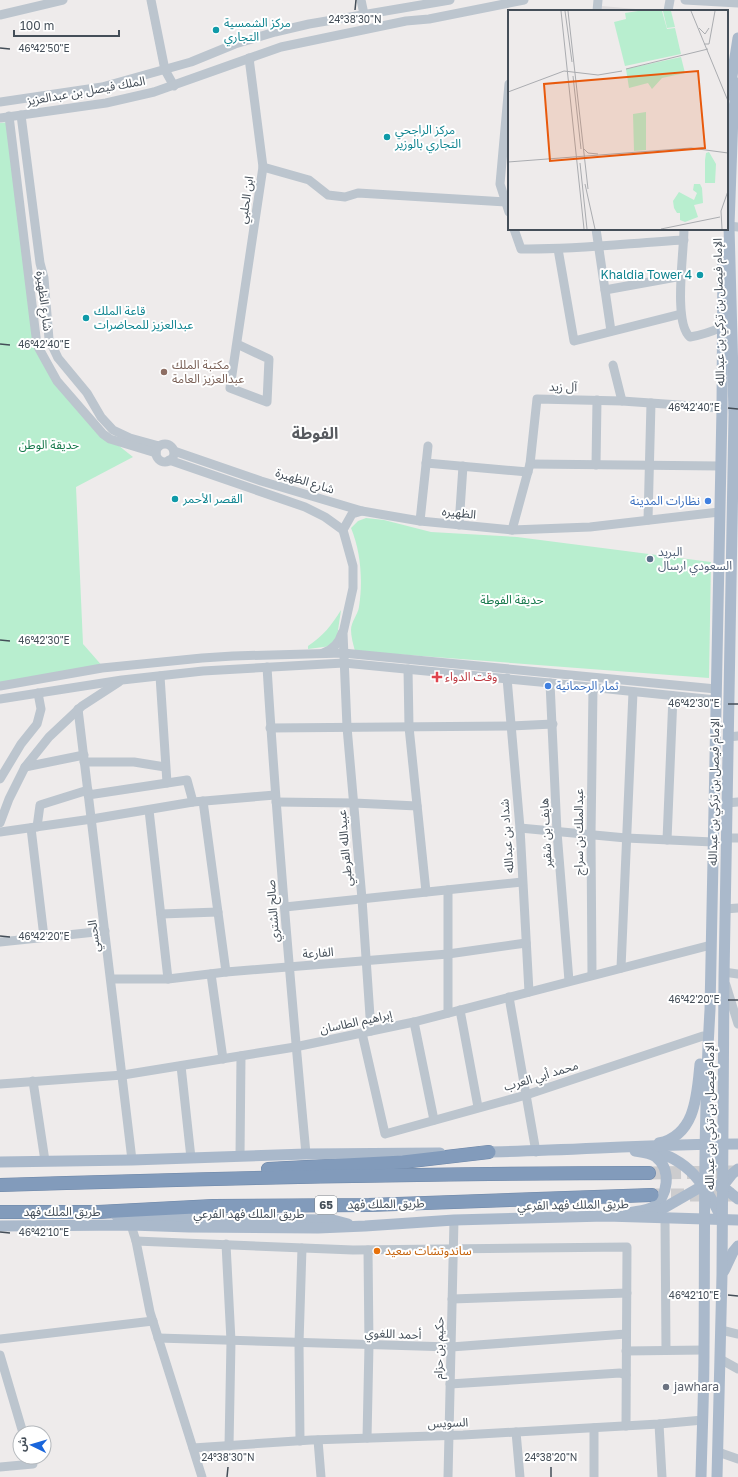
<svg xmlns="http://www.w3.org/2000/svg" width="738" height="1477" font-family="'Golos Text','Noto Sans Arabic',sans-serif">
<style>
.education{fill:#dfdcdd}
.green{fill:#b8eecf}
.lines{fill:none;stroke-linecap:round;stroke-linejoin:round}
.highway-tunnel{stroke:#ccccce;stroke-width:13;stroke-dasharray:13 6;stroke-linecap:butt}
.highway-casing{stroke:#6d86a7;stroke-width:14}
.minor{stroke:#bcc5ce;stroke-width:9}
.major{stroke:#aab9cb;stroke-width:11}
.highway{stroke:#829bbb;stroke-width:13}
.ticks{fill:none;stroke:#444e58;stroke-width:1.5}
.culture-dot{fill:#0f9aa8;stroke:#fff;stroke-width:1.5}
.education-dot{fill:#8d6e63;stroke:#fff;stroke-width:1.5}
.shop-dot{fill:#3f7fe0;stroke:#fff;stroke-width:1.5}
.service-dot{fill:#5c6f8a;stroke:#fff;stroke-width:1.5}
.health-dot{fill:#e0444e;stroke:#fff;stroke-width:1.5}
.food-dot{fill:#e8710a;stroke:#fff;stroke-width:1.5}
.worship-dot{fill:#6b7280;stroke:#fff;stroke-width:1.5}
.labels{text-anchor:middle;stroke-width:4;stroke-linejoin:round;paint-order:stroke}
.shield{fill:#fff;stroke:#7c838a;stroke-width:1}
.shield-label{font-size:11px;font-weight:bold;fill:#444e58}
.culture-label{font-size:12px;fill:#0d838f;stroke:#fff;text-anchor:start}
.street-label{font-size:12px;fill:#444e58;stroke:#fff}
.education-label{font-size:12px;fill:#785e54;stroke:#fff;text-anchor:start}
.park-label{font-size:12px;fill:#16784b;stroke:#fff}
.shop-label{font-size:12px;fill:#366cbe;stroke:#fff;text-anchor:end}
.service-label{font-size:12px;fill:#4e5e75;stroke:#fff;text-anchor:start}
.health-label{font-size:12px;fill:#be3a42;stroke:#fff;text-anchor:start}
.food-label{font-size:12px;fill:#c56008;stroke:#fff;text-anchor:start}
.worship-label{font-size:12px;fill:#5b616d;stroke:#fff;text-anchor:start}
.district-label{font-size:16px;font-weight:bold;fill:#585b60;stroke:#fff}
.inset-road{fill:none;stroke:#aaacb0;stroke-width:1}
.view{fill:#e8590c;fill-opacity:0.15;stroke:#e8590c;stroke-width:2}
.inset-edge{fill:none;stroke:#444e58;stroke-width:2}
.ticks-label{font-size:10px;text-anchor:middle;fill:#444e58;stroke:#fff;stroke-width:4;stroke-linejoin:round;paint-order:stroke}
</style>
<rect width="100%" height="100%" fill="#eeebeb"/>
<polygon class="education" points="602,6 658,11 601,11"/>
<g class="green">
<polygon points="9,122 38,345 59,381 104,434 133,457 76,487 83,644 104,668 0,686 0,123"/>
<path d="M366,518L384,520L431,532L517,537L711,562L709,678L355,651C353,644 351,636 351,630C351,622 358,614 359,607C363,581 361,552 351,528L358,521Z"/>
<path d="M341,610L337,637L331,646L308,649V646C324,635 331,626 341,610Z"/>
</g>
<g class="lines">
<g class="highway-tunnel">
<polyline points="649,1173 734,1172"/>
<polyline points="652,1195 734,1195"/>
</g>
<defs>
<g id="highway">
<polyline points="268,1169 403,1162 489,1152"/>
<path d="M0,1185C216,1178 433,1173 649,1173"/>
<polyline points="0,1212 98,1212 213,1206 369,1205 652,1195"/>
</g>
</defs>
<use href="#highway" class="highway-casing"/>
<g class="minor">
<polyline points="151,0 165,70 174,86"/>
<polyline points="361,0 364,14"/>
<polyline points="685,0 738,3"/>
<polyline points="597,11 598,0"/>
<polyline points="668,11 670,0"/>
<polyline points="0,15 63,0"/>
<polyline points="509,84 500,184 509,212"/>
<polyline points="0,102 102,87 191,62 235,44 275,32 309,24 450,0"/>
<polyline points="21,115 40,263 44,278 49,339 58,358 87,393 101,417 113,430 130,438 159,446"/>
<polyline points="9,116 37,345 57,381 103,434 110,439 156,453"/>
<polyline points="0,118 106,103 154,92 281,47 406,21 429,19 524,0"/>
<polyline points="263,167 309,180 328,195 345,197 358,193 506,202"/>
<polyline points="729,226 738,227"/>
<path d="M514,229L521,249C575,250 630,243 684,240"/>
<polyline points="596,229 611,331"/>
<path d="M684,229C684,252 673,323 690,337C702,335 711,332 722,327"/>
<polyline points="558,249 574,341 681,314"/>
<polyline points="605,290 682,276"/>
<polyline points="237,344 269,359 267,402 230,388 263,167 249,58"/>
<polyline points="613,365 622,401"/>
<circle cx="165" cy="453" r="9"/>
<polyline points="174,451 261,481 362,511"/>
<polyline points="169,460 305,507 325,517 343,530"/>
<polyline points="426,463 528,472"/>
<polyline points="530,464 720,466"/>
<polyline points="596,465 597,400"/>
<polyline points="648,520 651,403"/>
<polyline points="420,521 428,446"/>
<polyline points="459,525 463,466"/>
<polyline points="512,530 530,464 537,399 622,401 722,408"/>
<path d="M323,653C332,650 339,643 342,633"/>
<path d="M267,667C277,829 291,992 306,1154"/>
<polyline points="408,669 409,727 426,892"/>
<polyline points="160,676 167,783"/>
<polyline points="507,678 520,828 529,992"/>
<polyline points="550,683 557,832 569,981"/>
<polyline points="0,686 102,668 202,658 233,656 343,653 716,689"/>
<polyline points="0,699 122,680 203,671 344,663 550,683 716,700"/>
<polyline points="78,709 132,1160"/>
<polyline points="270,728 511,726 553,724"/>
<polyline points="728,737 738,736"/>
<polyline points="84,762 134,762 165,767"/>
<polyline points="25,767 84,755"/>
<polyline points="0,779 21,744 37,724 41,709 38,693"/>
<polyline points="88,795 187,780 193,802"/>
<polyline points="203,801 226,972"/>
<polyline points="276,802 354,803 417,806"/>
<polyline points="727,803 738,802"/>
<polyline points="149,810 168,979"/>
<polyline points="0,823 9,799 25,767 49,737 82,706 119,682"/>
<polyline points="37,827 40,805 88,790"/>
<polyline points="31,828 44,937"/>
<polyline points="520,828 626,838 713,842"/>
<polyline points="0,832 92,819 193,802 275,795"/>
<polyline points="727,838 738,838"/>
<polyline points="667,840 673,696"/>
<polyline points="448,890 448,1013"/>
<polyline points="285,907 522,882"/>
<polyline points="725,909 738,908"/>
<polyline points="161,914 218,912"/>
<polyline points="0,942 105,931"/>
<polyline points="621,968 633,692"/>
<polyline points="724,972 738,974"/>
<polyline points="211,974 223,1059"/>
<polyline points="592,975 591,835 593,688"/>
<polyline points="111,979 168,979 226,972 448,954 526,943"/>
<polyline points="726,985 738,1024"/>
<polyline points="509,997 536,1152"/>
<polyline points="460,1010 478,1107"/>
<polyline points="414,1022 434,1120"/>
<polyline points="371,1031 362,899 347,727 343,633 353,588 353,566 343,530 352,514 362,511 420,521 512,530 590,527 719,512"/>
<polyline points="362,1033 385,1134 526,1095 703,1036"/>
<polyline points="181,1066 191,1158"/>
<polyline points="33,1081 45,1161"/>
<polyline points="0,1084 123,1075 295,1047 414,1022 711,945"/>
<polyline points="240,1156 241,1056"/>
<polyline points="665,1219 666,1350"/>
<polyline points="131,1225 136,1241 150,1312 202,1477"/>
<polyline points="136,1241 353,1250 627,1247 626,1426"/>
<polyline points="226,1244 231,1341 229,1446"/>
<polyline points="452,1299 627,1293"/>
<polyline points="721,1330 738,1334"/>
<polyline points="158,1338 451,1347 626,1334"/>
<polyline points="0,1339 153,1321"/>
<polyline points="626,1351 704,1350"/>
<polyline points="0,1355 23,1433"/>
<polyline points="720,1359 738,1369"/>
<polyline points="450,1384 620,1373 626,1375"/>
<polyline points="659,1424 662,1477"/>
<polyline points="594,1428 594,1477"/>
<polyline points="516,1432 520,1477"/>
<polyline points="367,1438 369,1345 368,1250"/>
<polyline points="318,1440 321,1477"/>
<polyline points="300,1441 299,1343 302,1248"/>
<polyline points="193,1448 311,1440 463,1435 659,1424 703,1420"/>
<polyline points="718,1452 738,1459"/>
<polyline points="0,1467 33,1464 31,1457"/>
<polyline points="448,1477 454,1220"/>
</g>
<g class="major">
<polyline points="729,95 738,38"/>
<path d="M659,1143C696,1135 697,1094 700,1064"/>
<path d="M651,1151C688,1158 706,1186 721,1217"/>
<path d="M481,1152C567,1151 652,1144 738,1144"/>
<polyline points="0,1162 132,1160 306,1154 440,1153"/>
<polyline points="721,1183 722,1186 738,1199"/>
<polyline points="721,1188 732,1174 738,1169"/>
<path d="M628,1213C636,1211 646,1211 653,1207C668,1197 672,1169 656,1157C651,1153 642,1152 635,1151"/>
<polyline points="648,1213 657,1212 704,1185 721,1147"/>
<polyline points="116,1215 141,1218 333,1220 348,1224"/>
<polyline points="0,1226 131,1225 189,1227 318,1228 365,1226 454,1220 606,1216 738,1220"/>
<polyline points="724,1271 733,1252 738,1246"/>
<path d="M701,1477C702,1435 704,1392 704,1350C705,1236 703,1123 710,1010L722,408L723,254"/>
<polyline points="717,1477 722,1275 724,977 734,414 729,226 733,114 738,83"/>
</g>
<use href="#highway" class="highway"/>
</g>
<path class="ticks" d="M355,10L356,0M0,48L10,49M0,344L10,345M728,408L738,409M0,640L10,641M728,704H738M0,936L10,937M728,1000H738M0,1232L10,1233M728,1295L738,1296M227,1477L228,1467M551,1477V1467"/>
<g class="culture-dot">
<circle cx="216" cy="30" r="4"/>
<circle cx="387" cy="137" r="4"/>
<circle cx="700" cy="275" r="4"/>
<circle cx="86" cy="318" r="4"/>
<circle cx="175" cy="499" r="4"/>
</g>
<circle class="education-dot" cx="164" cy="372" r="4"/>
<g class="shop-dot">
<circle cx="708" cy="501" r="4"/>
<circle cx="548" cy="686" r="4"/>
</g>
<circle class="service-dot" cx="650" cy="559" r="4"/>
<path class="health-dot" d="M435 671h4v4h4v4h-4v4h-4v-4h-4v-4h4z"/>
<circle class="food-dot" cx="377" cy="1251" r="4"/>
<circle class="worship-dot" cx="666" cy="1387" r="4"/>
<g class="labels">
<rect class="shield" x="315" y="1196" width="22" height="18" rx="3"/>
<g class="shield-label">
<text x="326" y="1209">65</text>
</g>
<g class="culture-label">
<text x="224" y="27">مركز الشمسية<tspan x="224" dy="14">التجاري</tspan></text>
<text x="395" y="134">مركز الراجحي<tspan x="395" dy="14">التجاري بالوزير</tspan></text>
<text x="692" y="279" text-anchor="end">Khaldia Tower 4</text>
<text x="94" y="315">قاعة الملك<tspan x="94" dy="14">عبدالعزيز للمحاضرات</tspan></text>
<text x="183" y="503">القصر الأحمر</text>
</g>
<g class="street-label">
<text transform="translate(86 91) rotate(-10)" y="4">الملك فيصل بن عبدالعزيز</text>
<text transform="translate(246 200) rotate(-82)" y="4">ابن الحلبي</text>
<text transform="translate(44 301) rotate(83)" y="4">شارع الظهيرة</text>
<text transform="translate(719 312) rotate(-91)" y="4">الإمام فيصل بن تركي بن عبدالله</text>
<text transform="translate(563 387) rotate(1)" y="4">آل زيد</text>
<text transform="translate(305 481) rotate(17)" y="4">شارع الظهيرة</text>
<text transform="translate(459 513) rotate(6)" y="4">الظهيره</text>
<text transform="translate(714 792) rotate(-89)" y="4">الإمام فيصل بن تركي بن عبدالله</text>
<text transform="translate(579 832) rotate(-90)" y="4">عبدالملك بن سراج</text>
<text transform="translate(546 833) rotate(-93)" y="4">هايف بن شقير</text>
<text transform="translate(507 836) rotate(-94)" y="4">شداد بن عبدالله</text>
<text transform="translate(345 848) rotate(-95)" y="4">عبيدالله القرطبي</text>
<text transform="translate(273 911) rotate(-94)" y="4">صالح الشتري</text>
<text transform="translate(94 936) rotate(-97)" y="4">الحسي</text>
<text transform="translate(318 953) rotate(-4)" y="4">الفارعة</text>
<text transform="translate(356 1022) rotate(-12)" y="4">إبراهيم الطاسان</text>
<text transform="translate(541 1076) rotate(-17)" y="4">محمد أبي العرب</text>
<text transform="translate(710 1116) rotate(-90)" y="4">الإمام فيصل بن تركي بن عبدالله</text>
<text transform="translate(386 1204) rotate(-1)" y="4">طريق الملك فهد</text>
<text transform="translate(573 1205) rotate(-1)" y="4">طريق الملك فهد الفرعي</text>
<text x="62" y="1216">طريق الملك فهد</text>
<text x="249" y="1218">طريق الملك فهد الفرعي</text>
<text transform="translate(393 1334) rotate(2)" y="4">أحمد اللغوي</text>
<text transform="translate(439 1348) rotate(-89)" y="4">حكيم بن حزام</text>
<text transform="translate(448 1423) rotate(-2)" y="4">السويس</text>
</g>
<g class="education-label">
<text x="172" y="369">مكتبة الملك<tspan x="172" dy="14">عبدالعزيز العامة</tspan></text>
</g>
<g class="park-label">
<text x="49" y="449">حديقة الوطن</text>
<text x="512" y="604">حديقة الفوطة</text>
</g>
<g class="shop-label">
<text x="700" y="505">نظارات المدينة</text>
<text x="556" y="690" text-anchor="start">ثمار الرحمانية</text>
</g>
<g class="service-label">
<text x="658" y="556">البريد<tspan x="658" dy="14">السعودي ارسال</tspan></text>
</g>
<g class="health-label">
<text x="445" y="681">وقت الدواء</text>
</g>
<g class="food-label">
<text x="385" y="1255">ساندوتشات سعيد</text>
</g>
<g class="worship-label">
<text x="674" y="1391">jawhara</text>
</g>
<g class="district-label">
<text x="315" y="439">الفوطة</text>
</g>
</g>
<g transform="translate(508 10)">
<rect width="220" height="220" fill="#eeebeb"/>
<path d="M130,1H154L159,19L167,18L173,44L117,56L106,12L118,9L117,3ZM155,1H163L167,17L159,18ZM173,47L177,63L154,68L144,79L140,73L121,78L118,59ZM138,102V140L126,141L125,104ZM201,142L208,154L207,173H197V150L198,143ZM186,174H192L194,178L195,193L186,195L190,207L177,212L172,210V203H169L166,198L165,191L171,182L186,190L189,183L185,180Z" fill="#b8eecf"/>
<path class="inset-road" d="M53,1L76,219M57,1L64,52M60,1L80,179M183,1L220,91M191,18L197,24L201,18M196,34H201L207,1M118,59L200,39M65,66L73,139M0,82L56,61L90,65L114,61M76,139L80,143L90,144M0,152L183,138L220,143M72,153L79,219M77,174L87,219M153,219L212,207M214,219L213,201L220,181"/>
<path class="view" d="M190,61L197,138L42,151L36,74Z"/>
<rect width="220" height="220" class="inset-edge"/>
</g>
<g class="ticks-label">
<text x="355" y="23">24°38'30"N</text>
<text x="44" y="52">46°42'50"E</text>
<text x="44" y="348">46°42'40"E</text>
<text x="694" y="411">46°42'40"E</text>
<text x="44" y="644">46°42'30"E</text>
<text x="694" y="707">46°42'30"E</text>
<text x="44" y="940">46°42'20"E</text>
<text x="694" y="1003">46°42'20"E</text>
<text x="44" y="1236">46°42'10"E</text>
<text x="694" y="1299">46°42'10"E</text>
<text x="228" y="1461">24°38'30"N</text>
<text x="551" y="1461">24°38'20"N</text>
</g>
<g transform="translate(32 1445) rotate(275)"><circle r="19" fill="#ffffff" stroke="#b4b8bc"/>
<path d="M0-3L7 15L0 10L-7 15Z" fill="#1965db"/>
<text y="-6" font-size="11" font-weight="bold" text-anchor="middle" fill="#444e58">ش</text>
</g>
<path d="M14 30v6h105v-6" fill="none" stroke="#444e58" stroke-width="2"/>
<text x="20" y="30" font-size="12" fill="#444e58" stroke="#ffffff" stroke-width="3" paint-order="stroke">100 m</text>
</svg>
